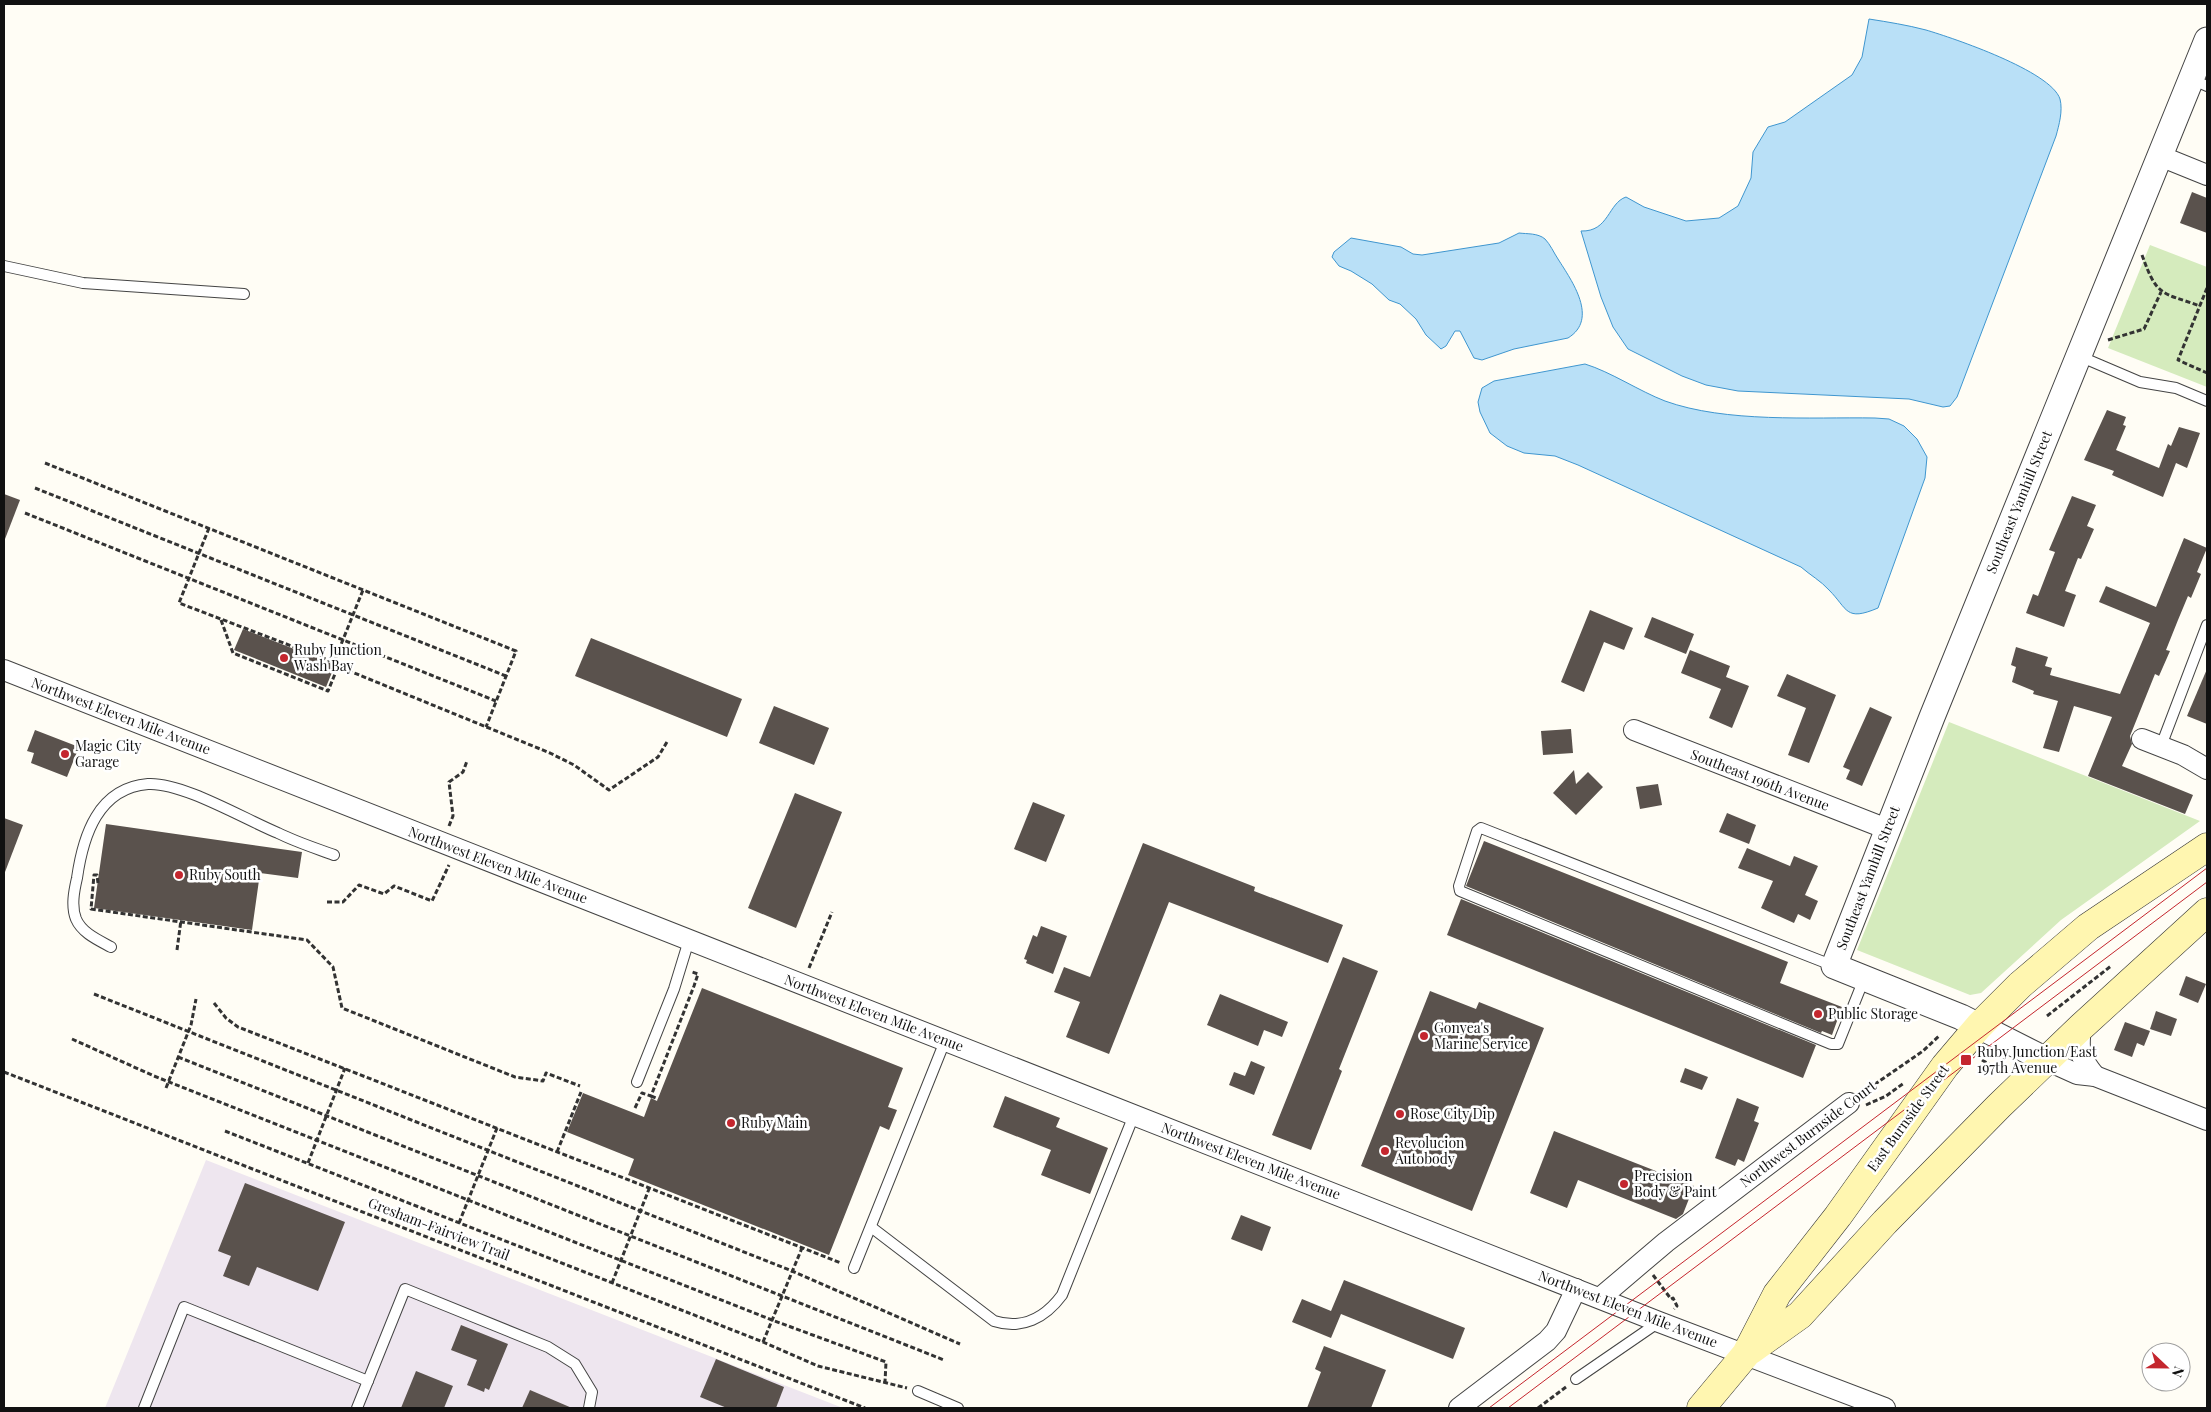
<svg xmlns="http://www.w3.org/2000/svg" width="2211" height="1412" font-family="'Playfair Display',serif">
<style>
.industrial{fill:#eee6ef}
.green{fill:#d5ebbd}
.water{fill:#b9e0f7;stroke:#3f96cf}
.building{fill:#5a524d}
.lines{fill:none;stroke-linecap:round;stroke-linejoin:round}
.service-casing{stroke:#444;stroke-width:12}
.minor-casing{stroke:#444;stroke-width:22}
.tertiary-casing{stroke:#444;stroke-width:27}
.secondary-casing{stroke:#333;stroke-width:29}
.path{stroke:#333;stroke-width:3;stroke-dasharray:5 2.5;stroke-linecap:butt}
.service{stroke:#fff;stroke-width:10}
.minor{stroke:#fff;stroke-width:20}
.tertiary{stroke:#fff;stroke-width:25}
.secondary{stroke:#fff6b0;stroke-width:28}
.tram{stroke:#c4262e;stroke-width:1}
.poi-dot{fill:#c4262e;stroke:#fff;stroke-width:2}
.labels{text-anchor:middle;stroke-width:5;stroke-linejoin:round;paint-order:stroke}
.street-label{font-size:14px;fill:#111;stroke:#fff}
.poi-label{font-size:14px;fill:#111;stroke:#fff;text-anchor:start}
</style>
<rect width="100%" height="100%" fill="#fffdf5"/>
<polygon class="industrial" points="206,1160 843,1408 105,1408"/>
<g class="green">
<polygon points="2150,245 2207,267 2207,387 2108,348"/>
<polygon points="1949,722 2200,821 2061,920 1981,993 1970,995 1857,950"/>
</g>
<g class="water">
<path d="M1869,19C1888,22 1907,25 1926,30C1953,38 2051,71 2060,99C2063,111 2059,125 2056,136L1957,397L1950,406L1943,407L1909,399L1738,391L1706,385L1682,376L1628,349L1613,327L1601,297L1581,231C1609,232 1608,203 1626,197L1644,207L1686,221L1719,218L1738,206L1751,178L1753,152L1768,127L1785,122L1852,75L1862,57Z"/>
<path d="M1519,233C1527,234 1538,233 1545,239C1550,244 1554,253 1558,259C1572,281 1599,319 1568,338L1514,349L1482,360L1474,358L1460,331H1455L1446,346L1441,349L1426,335L1416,319L1400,304L1389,300L1372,284L1351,271L1339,266L1332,257L1334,252L1351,238L1401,247L1413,254L1422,255L1499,243Z"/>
<path d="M1585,364C1611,372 1639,391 1665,401C1726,423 1810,417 1875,418L1889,419L1904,426L1917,439L1927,457L1925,478L1878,608C1845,622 1848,609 1829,590C1821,581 1810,575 1801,567L1578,465L1555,456L1524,453L1507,446L1490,433L1480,412L1478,402L1482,388L1494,381Z"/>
</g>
<g class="building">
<polygon points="2192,192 2207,198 2207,233 2180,223"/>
<polygon points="2107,410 2126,417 2123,425 2126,426 2116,450 2159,468 2168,444 2171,446 2179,427 2200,433 2187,468 2176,463 2163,497 2112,475 2114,471 2084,460"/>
<polygon points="4,494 20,500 5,539 4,538"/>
<polygon points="2072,496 2096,505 2087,526 2094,529 2081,559 2078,558 2065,591 2076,595 2064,627 2026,613 2033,594 2038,596 2055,552 2049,550"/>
<polygon points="2184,538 2207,548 2197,572 2201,574 2191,598 2188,596 2178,620 2166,650 2170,651 2159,676 2155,674 2130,736 2132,744 2122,766 2193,795 2185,814 2088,776 2112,717 2074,706 2059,752 2043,748 2058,701 2033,694 2034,691 2012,682 2016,667 2011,665 2016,647 2048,657 2045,666 2052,668 2050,675 2120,694 2150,623 2099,602 2106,586 2156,607"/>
<polygon points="1590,610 1633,628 1624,650 1604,642 1584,692 1561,682"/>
<polygon points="1652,617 1694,634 1686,654 1644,637"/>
<polygon points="243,629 335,665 326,687 234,650"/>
<polygon points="591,638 742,699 727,737 575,676"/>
<polygon points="1690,650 1730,666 1726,677 1749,686 1732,728 1709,718 1721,689 1681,673"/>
<polygon points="2207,669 2207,724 2187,716"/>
<polygon points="1787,674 1836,695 1809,763 1788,755 1806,708 1777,696"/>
<polygon points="774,706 829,728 814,765 759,743"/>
<polygon points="1870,707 1892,717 1862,786 1846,779 1850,770 1843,767"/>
<polygon points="1571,729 1573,753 1543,755 1541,731"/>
<polygon points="35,730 79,747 67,777 31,763 34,753 27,751"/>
<polygon points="1574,770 1576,784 1588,772 1603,787 1576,815 1553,793"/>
<polygon points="1658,784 1662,805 1640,809 1636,787"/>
<polygon points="795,793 842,812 796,928 748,908"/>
<polygon points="1033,802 1065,815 1046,862 1014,849"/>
<polygon points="1727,813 1756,825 1749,844 1719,832"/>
<polygon points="4,818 23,825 5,872 4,872"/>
<polygon points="106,824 302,852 298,878 260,873 252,930 94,908"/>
<polygon points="1484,841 1788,962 1780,983 1842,1007 1832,1035 1822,1031 1821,1033 1466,886"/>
<polygon points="1143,843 1255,887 1254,891 1343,925 1328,963 1169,902 1109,1054 1066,1037 1080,1002 1054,992 1064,967 1090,977"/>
<polygon points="1747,848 1790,866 1794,856 1818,866 1805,895 1818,901 1810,920 1798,914 1794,923 1761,908 1773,881 1738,868"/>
<polygon points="1461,899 1816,1045 1803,1078 1447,935"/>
<polygon points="1041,926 1067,936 1053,974 1026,963 1027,960 1024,959 1033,935 1037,937"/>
<polygon points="1343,957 1378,971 1339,1069 1342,1071 1311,1150 1272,1135"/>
<polygon points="2186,976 2206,984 2198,1003 2179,995"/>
<polygon points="702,988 903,1068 888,1107 897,1110 889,1130 880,1126 829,1255 628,1175 634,1159 567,1132 583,1093 644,1117 651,1098 657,1101"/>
<polygon points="1430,991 1476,1009 1479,1002 1544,1028 1472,1211 1361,1166"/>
<polygon points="1220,994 1288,1022 1282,1037 1264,1030 1258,1046 1207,1025"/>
<polygon points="2156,1011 2177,1019 2171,1036 2150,1029"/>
<polygon points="2125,1022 2150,1031 2144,1046 2137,1043 2132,1057 2114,1050"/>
<polygon points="1251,1061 1265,1067 1254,1095 1229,1085 1234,1072 1245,1076"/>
<polygon points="1685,1068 1708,1077 1702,1090 1680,1082"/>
<polygon points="1005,1096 1060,1118 1056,1127 1108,1148 1090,1194 1041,1175 1051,1150 993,1127"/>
<polygon points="1737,1098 1759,1107 1754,1121 1759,1123 1744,1162 1738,1159 1735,1166 1715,1158"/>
<polygon points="1554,1131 1694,1186 1683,1214 1676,1219 1578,1180 1567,1208 1530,1193"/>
<polygon points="245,1183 345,1222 318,1291 257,1267 249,1286 223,1276 231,1256 218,1251"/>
<polygon points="1241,1215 1271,1227 1262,1251 1231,1239"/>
<polygon points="1344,1280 1465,1328 1453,1359 1341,1314 1331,1338 1292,1322 1302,1299 1331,1311"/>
<polygon points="461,1325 508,1344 489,1390 485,1388 484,1392 467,1385 477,1360 451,1350"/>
<polygon points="1324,1346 1386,1370 1371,1408 1307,1408 1321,1372 1315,1369"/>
<polygon points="716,1359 784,1387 776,1408 727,1408 700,1397"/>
<polygon points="416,1371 453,1386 444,1408 401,1408"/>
<polygon points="530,1390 572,1408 522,1408"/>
</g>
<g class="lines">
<defs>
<g id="service">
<polyline points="2191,79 2207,86"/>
<polyline points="4,266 83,283 244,294"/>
<polyline points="2079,356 2140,382 2176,388 2207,401"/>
<polyline points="2161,746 2207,625"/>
<path d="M111,947C98,940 82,933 76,919C71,906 74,891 77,878C83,836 98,788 148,784C182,782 244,819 278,833C296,842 315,848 334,855"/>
<polyline points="1834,966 1481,828 1477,831 1459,886 1460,891 1831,1044 1838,1044 1864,979"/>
<polyline points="637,1082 674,989 689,940"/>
<path d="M871,1227L994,1321C1022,1330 1045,1318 1062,1295L1134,1115"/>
<polyline points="854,1268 945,1041"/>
<polyline points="1576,1379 1659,1322"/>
<polyline points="918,1391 958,1408"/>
<polyline points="144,1408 184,1307 368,1381"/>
<polyline points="357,1408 405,1289 548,1347 575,1364 592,1392 589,1408"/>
</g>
<g id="minor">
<polyline points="2160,156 2207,175"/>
<polyline points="4,670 1659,1322 1885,1408"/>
<polyline points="1634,730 1887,829"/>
<polyline points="2142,739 2183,755 2207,769"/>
<path d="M2081,1027C2078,1052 2079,1056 2095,1076"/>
<polyline points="2046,1060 2077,1074 2095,1076 2207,1120"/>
<polyline points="1600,1298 1666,1242 1849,1103"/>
<polyline points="1459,1408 1547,1341 1556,1331 1576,1289"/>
</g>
<polyline id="tertiary" points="2046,1060 1961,1017 1834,966 1932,717 2207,40"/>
<g id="secondary">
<polyline points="1751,1350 1800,1315 1885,1222 1999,1106 2081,1027 2207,912"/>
<polyline points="1701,1408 1746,1354 1777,1294 1838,1216 1945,1066 1979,1026 2020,985 2088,927 2207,847"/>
</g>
</defs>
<use href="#service" class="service-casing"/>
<use href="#minor" class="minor-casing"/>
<use href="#tertiary" class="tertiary-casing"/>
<use href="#secondary" class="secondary-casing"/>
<g class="path">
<path d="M2142,255C2157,297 2161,292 2200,306"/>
<polyline points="2207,288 2178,360 2207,373"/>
<polyline points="2108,340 2144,329 2161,292"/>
<polyline points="45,463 516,651 486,727"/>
<polyline points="35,488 506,676"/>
<polyline points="25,513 496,701"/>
<polyline points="209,528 179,603 336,663 347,670 550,753 574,765 609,790 658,757 667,742"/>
<polyline points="221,620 233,653 328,691 337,669 336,657 363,590"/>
<polyline points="449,826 453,816 449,782 463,772 467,761"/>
<polyline points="98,883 97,875 94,875 91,909 307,940 333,967 342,1008 515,1077 543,1081 546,1073 580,1086"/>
<polyline points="327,902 343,902 359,885 384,894 394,886 432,901 449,865"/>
<polyline points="177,950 181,920"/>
<polyline points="809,968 832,912"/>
<polyline points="94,994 792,1271 960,1344"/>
<polyline points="214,1003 226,1018 238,1027 841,1263"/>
<polyline points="2047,1016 2111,966"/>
<polyline points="72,1039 154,1076 772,1320 886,1362 885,1382"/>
<polyline points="178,1057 944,1360"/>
<polyline points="1982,1060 1997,1069"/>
<polyline points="4,1072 865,1408"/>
<polyline points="166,1088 191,1025 196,999"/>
<polyline points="1862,1093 1923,1051 1939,1036"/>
<polyline points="651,1096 658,1099"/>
<polyline points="1866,1105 1886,1096 1904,1083"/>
<polyline points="635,1108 642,1093 651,1096 694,986 698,974 692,972"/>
<polyline points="225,1131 763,1342 818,1366 907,1388"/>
<polyline points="557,1152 581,1092"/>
<polyline points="308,1163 345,1068"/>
<polyline points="459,1223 497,1128"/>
<polyline points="1653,1275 1671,1299 1673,1298 1677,1306 1674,1309"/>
<polyline points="612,1283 649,1189"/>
<polyline points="763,1342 802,1248"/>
<polyline points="1538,1408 1566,1387"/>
</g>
<use href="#service" class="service"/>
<use href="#minor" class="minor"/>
<use href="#tertiary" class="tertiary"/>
<use href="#secondary" class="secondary"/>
<g class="tram">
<polyline points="1489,1408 2207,868"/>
<polyline points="1508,1408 2207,882"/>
</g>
</g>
<g class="poi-dot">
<circle cx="284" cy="658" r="5"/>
<circle cx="65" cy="754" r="5"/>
<circle cx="179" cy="875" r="5"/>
<circle cx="1818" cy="1014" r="5"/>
<circle cx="1424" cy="1036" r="5"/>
<rect x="1960" y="1054" width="12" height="12" rx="2.5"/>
<circle cx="1400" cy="1114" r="5"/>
<circle cx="731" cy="1123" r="5"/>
<circle cx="1385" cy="1151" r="5"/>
<circle cx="1624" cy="1184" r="5"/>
</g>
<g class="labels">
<g class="street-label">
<text transform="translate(2019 502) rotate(-68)" y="5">Southeast Yamhill Street</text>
<text transform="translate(121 716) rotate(21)" y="5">Northwest Eleven Mile Avenue</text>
<text transform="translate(1760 780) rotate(21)" y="5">Southeast 196th Avenue</text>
<text transform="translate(498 865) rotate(21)" y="5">Northwest Eleven Mile Avenue</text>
<text transform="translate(1868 878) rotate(-69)" y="5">Southeast Yamhill Street</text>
<text transform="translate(874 1013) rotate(21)" y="5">Northwest Eleven Mile Avenue</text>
<text transform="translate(1908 1118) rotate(-54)" y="5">East Burnside Street</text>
<text transform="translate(1808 1134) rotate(-37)" y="5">Northwest Burnside Court</text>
<text transform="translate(1251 1161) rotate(21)" y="5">Northwest Eleven Mile Avenue</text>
<text transform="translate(439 1229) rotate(21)" y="5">Gresham-Fairview Trail</text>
<text transform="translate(1628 1309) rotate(21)" y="5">Northwest Eleven Mile Avenue</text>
</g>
<g class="poi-label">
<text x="294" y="655">Ruby Junction<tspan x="294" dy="16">Wash Bay</tspan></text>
<text x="75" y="751">Magic City<tspan x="75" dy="16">Garage</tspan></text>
<text x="189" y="880">Ruby South</text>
<text x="1828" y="1019">Public Storage</text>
<text x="1434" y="1033">Gonyea's<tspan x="1434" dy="16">Marine Service</tspan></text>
<text x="1977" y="1057">Ruby Junction/East<tspan x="1977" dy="16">197th Avenue</tspan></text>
<text x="1410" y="1119">Rose City Dip</text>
<text x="741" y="1128">Ruby Main</text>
<text x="1395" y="1148">Revolucion<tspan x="1395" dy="16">Autobody</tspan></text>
<text x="1634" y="1181">Precision<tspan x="1634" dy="16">Body &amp; Paint</tspan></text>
</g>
</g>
<rect width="2211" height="1412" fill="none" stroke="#111111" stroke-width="10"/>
<g transform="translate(2166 1367) rotate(112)"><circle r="24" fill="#ffffff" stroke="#a0a0a0"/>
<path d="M0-4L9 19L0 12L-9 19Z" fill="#c4262e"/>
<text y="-8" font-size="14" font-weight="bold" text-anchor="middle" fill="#111111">N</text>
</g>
</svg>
